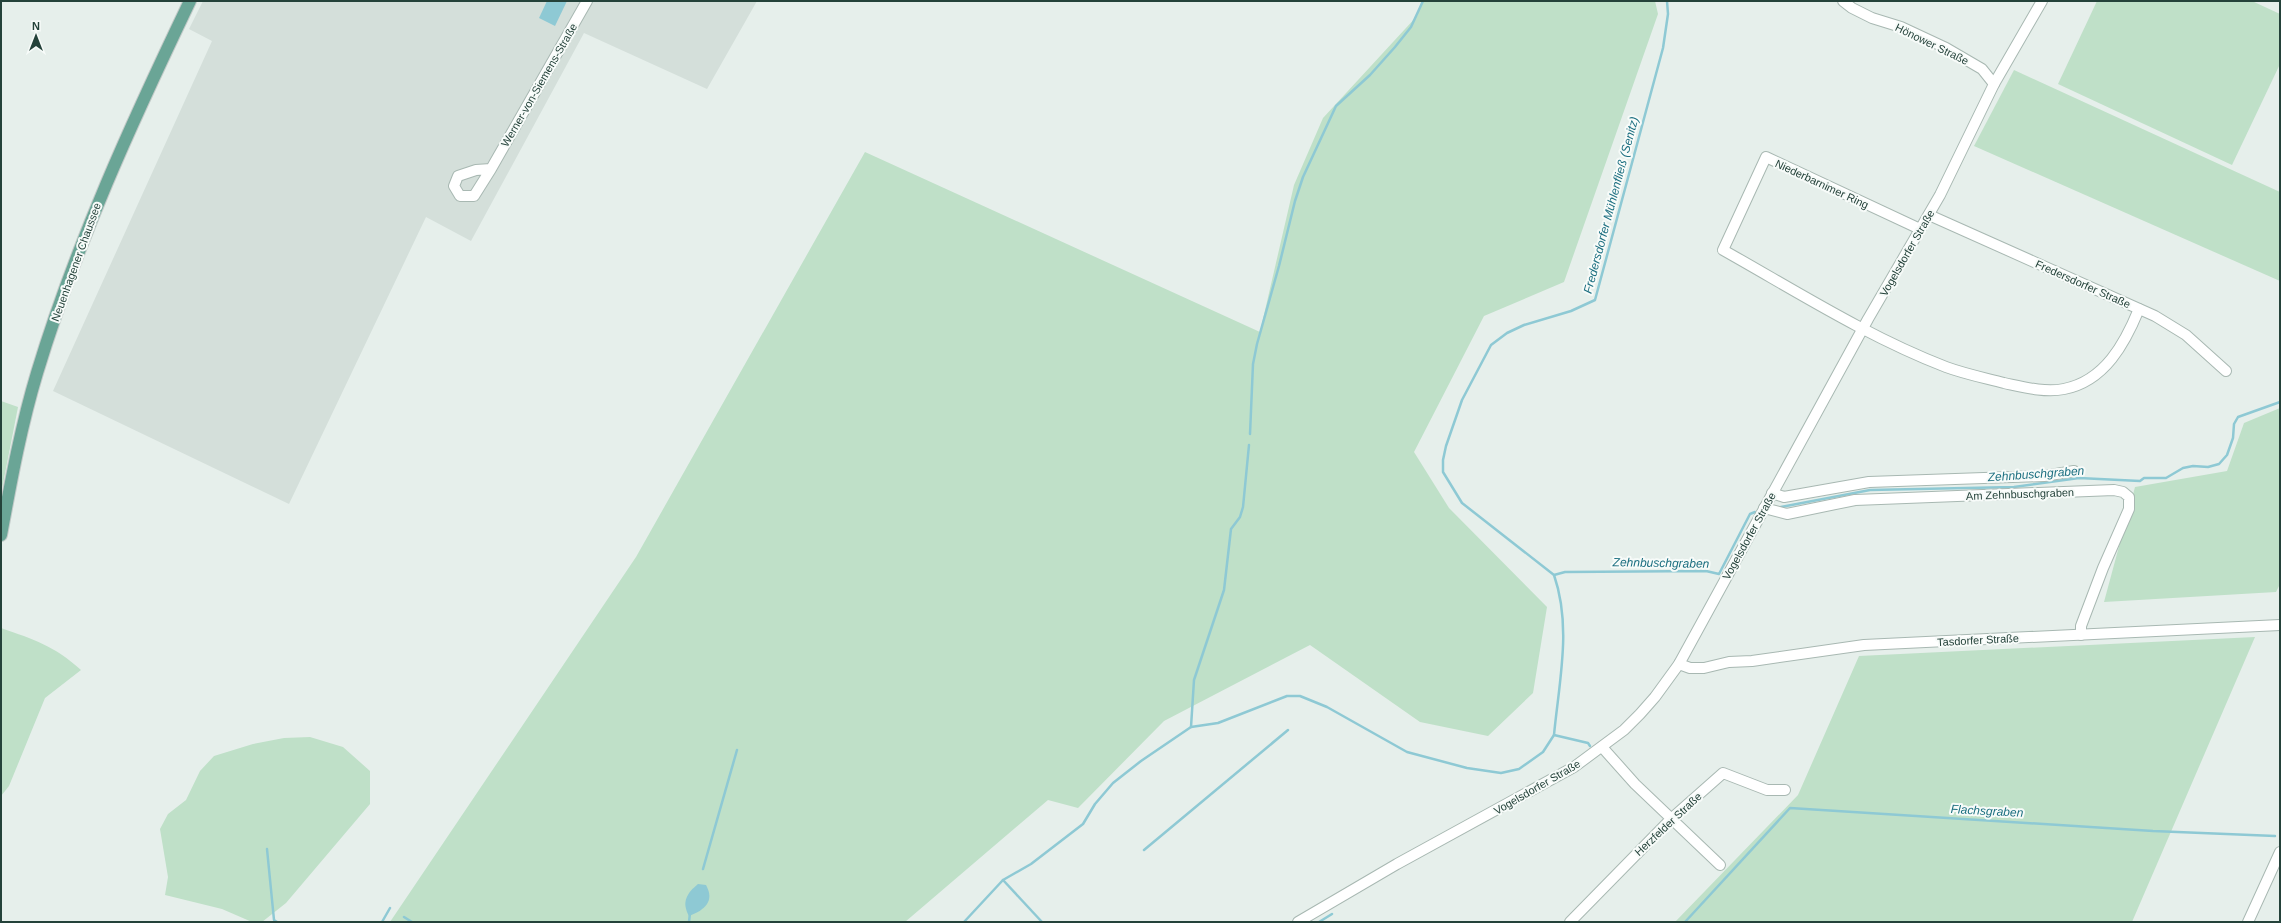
<svg xmlns="http://www.w3.org/2000/svg" width="2281" height="923" font-family="Arial,sans-serif">
<style>
.built{fill:#d4dfda}
.green{fill:#bfe0c8}
.water{fill:#8ec9d4}
.lines{fill:none;stroke-linecap:round;stroke-linejoin:round}
.stream{stroke:#8ec9d4;stroke-width:2.5}
.minor-casing{stroke:#a8b8b2;stroke-width:12}
.major-casing{stroke:#c2cac8;stroke-width:14}
.minor{stroke:#fff;stroke-width:10}
.major{stroke:#6aa596;stroke-width:12}
.labels{text-anchor:middle;stroke-width:4;stroke-linejoin:round;paint-order:stroke}
.street-label{font-size:11px;fill:#24423a;stroke:#f7fbf9}
.water-label{font-size:12px;font-style:italic;fill:#1c6f80;stroke:#f7fbf9}
</style>
<rect width="100%" height="100%" fill="#e6efeb"/>
<polygon class="built" points="203,1 757,1 707,89 584,33 471,241 426,217 289,504 53,391 212,41 189,29"/>
<g class="green">
<polygon points="1422,1 1655,1 1658,14 1564,282 1484,316 1414,452 1449,508 1547,607 1533,693 1488,736 1420,722 1310,645 1164,721 1078,808 1048,800 905,922 390,922 636,557 865,152 1260,332 1294,185 1323,118 1417,16"/>
<polygon points="2097,1 2252,1 2280,14 2280,64 2232,165 2058,84"/>
<polygon points="2014,70 2280,192 2280,281 1974,146"/>
<polygon points="1,401 18,407 1,494"/>
<polygon points="2280,408 2280,584 2276,592 2104,602 2135,487 2227,471 2244,423"/>
<path d="M1,628C35,640 53,645 81,670L45,698L9,786L1,796Z"/>
<polygon points="2255,637 2132,922 1675,922 1798,795 1859,656"/>
<polygon points="310,737 343,747 370,771 370,804 286,903 262,922 252,922 222,909 165,895 168,877 160,829 168,814 186,800 200,771 214,756 253,744 284,738"/>
</g>
<g class="water">
<polygon points="547,1 567,1 555,26 539,18"/>
<path d="M698,884L706,885C715,901 705,910 689,916C681,902 687,893 698,884Z"/>
</g>
<g class="lines">
<g class="stream">
<polyline points="1250,434 1253,364 1257,344 1279,266 1295,201 1303,177 1336,106 1370,75 1395,47 1411,27 1423,1"/>
<polyline points="1781,507 1870,490 2014,487 2079,478 2140,481 2144,478 2166,478 2183,468 2193,466 2208,467 2219,464 2227,455 2233,438 2234,424 2238,417 2280,402"/>
<polyline points="1554,575 1565,572 1706,571 1719,574 1750,514 1755,512"/>
<polyline points="1191,727 1194,680 1224,590 1231,529 1240,517 1243,507 1249,445"/>
<polyline points="1554,735 1588,743 1590,746"/>
<polyline points="267,849 274,920 277,922"/>
<polyline points="1144,850 1288,730"/>
<polyline points="703,869 737,750"/>
<polyline points="1003,880 1042,922"/>
<polyline points="404,917 412,922"/>
<polyline points="382,922 390,908"/>
<polyline points="689,922 690,913"/>
<path d="M964,922L1003,880L1031,864L1083,824L1095,804L1113,783L1141,761L1191,727L1218,723L1287,696H1300L1327,707L1407,752L1467,768L1501,773L1519,769L1543,752L1554,735C1559,682 1572,627 1554,575L1462,503L1443,472V460L1446,446L1462,400L1491,345L1507,333L1524,325L1571,311L1595,300L1663,48L1668,14L1667,1"/>
<polyline points="1319,922 1332,914"/>
<polyline points="1685,922 1790,808 2153,831 2275,836"/>
</g>
<defs>
<g id="minor">
<polyline points="1843,1 1852,8 1872,18 1901,27 1946,48 1982,69 1994,84"/>
<polyline points="491,169 476,170 458,176 454,186 460,196 474,196 491,169 587,1"/>
<polyline points="1929,215 2155,316 2186,335 2226,371"/>
<path d="M1920,229L1766,157L1723,250C1796,291 1868,337 1946,367C1965,374 1985,378 2004,383C2023,387 2045,393 2064,389C2105,381 2125,343 2139,309"/>
<polyline points="1772,493 1784,497 1869,482 2044,476 2074,471"/>
<polyline points="1764,508 1787,514 1855,500 2114,490 2123,492 2129,497 2129,509 2103,568 2081,626 2081,635"/>
<polyline points="1679,664 1690,668 1704,668 1729,662 1752,661 1864,645 2280,625"/>
<polyline points="1602,747 1635,784 1720,865"/>
<polyline points="1298,922 1397,864 1574,767 1624,730 1640,714 1655,697 1679,664 1868,319 1940,195 1994,84 2042,1"/>
<polyline points="1570,922 1671,819 1723,773 1767,790 1785,790"/>
<polyline points="2248,922 2280,852"/>
</g>
<path id="major" d="M1,535C11,481 21,426 37,373C76,244 132,122 190,1"/>
</defs>
<use href="#minor" class="minor-casing"/>
<use href="#major" class="major-casing"/>
<use href="#minor" class="minor"/>
<use href="#major" class="major"/>
</g>
<g class="labels">
<g class="street-label">
<text transform="translate(1932 44) rotate(26)" y="4">Hönower Straße</text>
<text transform="translate(539 85) rotate(-60)" y="4">Werner-von-Siemens-Straße</text>
<text transform="translate(1822 184) rotate(25)" y="4">Niederbarnimer Ring</text>
<text transform="translate(1907 253) rotate(-60)" y="4">Vogelsdorfer Straße</text>
<text transform="translate(76 262) rotate(-70)" y="4">Neuenhagener Chaussee</text>
<text transform="translate(2083 284) rotate(24)" y="4">Fredersdorfer Straße</text>
<text transform="translate(2020 494) rotate(-2)" y="4">Am Zehnbuschgraben</text>
<text transform="translate(1749 536) rotate(-61)" y="4">Vogelsdorfer Straße</text>
<text transform="translate(1978 640) rotate(-3)" y="4">Tasdorfer Straße</text>
<text transform="translate(1537 787) rotate(-30)" y="4">Vogelsdorfer Straße</text>
<text transform="translate(1668 824) rotate(-43)" y="4">Herzfelder Straße</text>
</g>
<g class="water-label">
<text transform="translate(1611 205) rotate(-75)" y="4">Fredersdorfer Mühlenfließ (Senitz)</text>
<text transform="translate(2036 474) rotate(-4)" y="4">Zehnbuschgraben</text>
<text transform="translate(1661 563) rotate(1)" y="4">Zehnbuschgraben</text>
<text transform="translate(1987 811) rotate(3)" y="4">Flachsgraben</text>
</g>
</g>
<rect width="2281" height="923" fill="none" stroke="#24423a" stroke-width="4"/>
<g transform="translate(36 36)" stroke="#f7fbf9" stroke-width="3" paint-order="stroke">
<path d="M0-3L7 15L0 10L-7 15Z" fill="#24423a"/>
<text y="-6" font-size="11" font-weight="bold" text-anchor="middle" fill="#24423a">N</text>
</g>
</svg>
